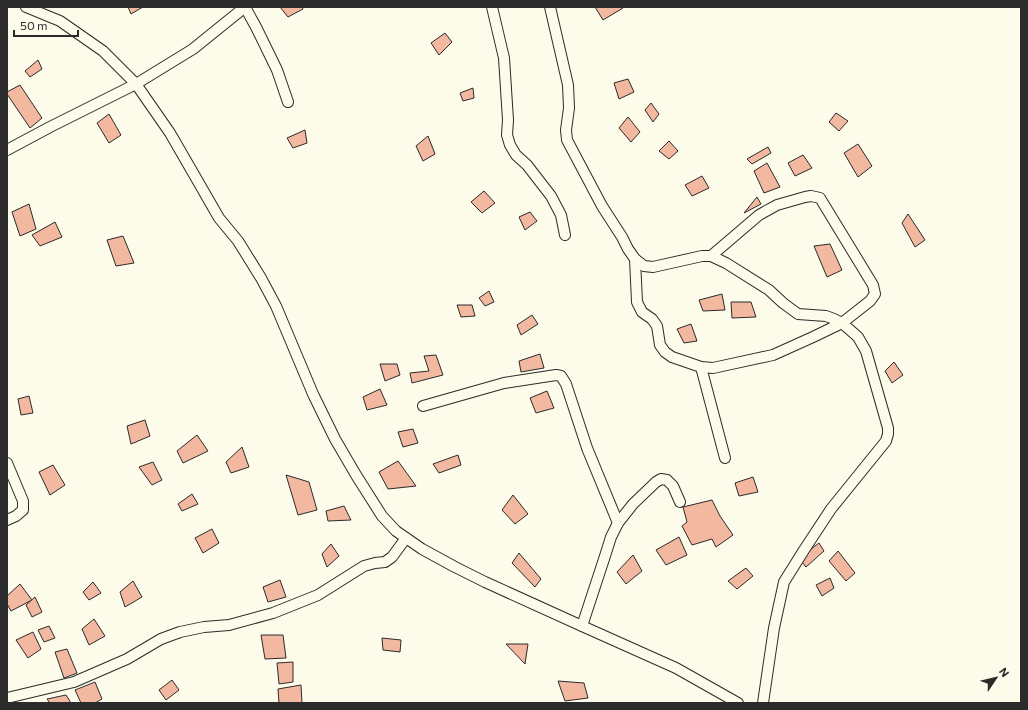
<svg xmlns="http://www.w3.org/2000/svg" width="1028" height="710" font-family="Commissioner,sans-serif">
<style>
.building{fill:#f2b8a0;stroke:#2b2b2b}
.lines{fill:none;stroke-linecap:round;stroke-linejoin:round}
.minor-casing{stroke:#2b2b2b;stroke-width:12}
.minor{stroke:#fdfbea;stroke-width:10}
</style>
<rect width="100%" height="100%" fill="#fdfbea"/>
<g class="building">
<polygon points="128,7 143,7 131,14"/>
<polygon points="280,7 302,7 303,9 288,17"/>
<polygon points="595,7 622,7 623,8 603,20"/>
<polygon points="445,33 452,42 439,55 431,43"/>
<polygon points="38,60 42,69 30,77 25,71"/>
<polygon points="628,79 634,92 619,99 614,83"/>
<polygon points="20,85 42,118 30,128 7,94 7,92"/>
<polygon points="473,88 474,98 463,101 460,93"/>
<polygon points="651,103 659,114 653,122 645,110"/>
<polygon points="836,113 848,121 839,131 829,122"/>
<polygon points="109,114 121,135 109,143 97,123"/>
<polygon points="628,117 640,132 631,142 619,128"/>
<polygon points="305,130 307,143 293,148 287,138"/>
<polygon points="428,136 435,154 423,161 416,146"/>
<polygon points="669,141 678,151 669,159 659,151"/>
<polygon points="858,144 872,166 858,177 844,153"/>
<polygon points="768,147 771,153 752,164 747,159"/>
<polygon points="803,155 812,168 795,176 788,163"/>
<polygon points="767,163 780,187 764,193 754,171"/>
<polygon points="702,176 709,188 692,196 685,185"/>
<polygon points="484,191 495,203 482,213 471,202"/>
<polygon points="757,197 761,204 744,213"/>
<polygon points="29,204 36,229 20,236 12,212"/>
<polygon points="530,212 537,221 525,230 519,217"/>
<polygon points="908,214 925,240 915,247 902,223"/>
<polygon points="55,222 62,237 40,246 32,235"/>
<polygon points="123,236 134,263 116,266 107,240"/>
<polygon points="830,244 842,270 827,277 814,246"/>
<polygon points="489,291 494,302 485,306 479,298"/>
<polygon points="722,294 725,310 703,311 699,300"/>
<polygon points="731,302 751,302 756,317 732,318"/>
<polygon points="457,305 472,305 475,316 461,317"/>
<polygon points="532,315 538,324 521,335 517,325"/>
<polygon points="691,324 697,341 684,343 677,329"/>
<polygon points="540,354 544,368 521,372 519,361"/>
<polygon points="436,355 443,375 412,383 410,373 429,371 424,356"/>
<polygon points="894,362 903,375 892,383 885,371"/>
<polygon points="380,364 397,364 400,375 385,381"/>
<polygon points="380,389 387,405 367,410 363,397"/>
<polygon points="547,391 554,408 536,413 530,398"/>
<polygon points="29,396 33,413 21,415 18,399"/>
<polygon points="145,420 150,436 131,444 127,426"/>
<polygon points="413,429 418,443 403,447 398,432"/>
<polygon points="197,435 208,451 183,463 177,451"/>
<polygon points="242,447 249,467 231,473 226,462"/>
<polygon points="458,455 461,465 439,473 433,464"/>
<polygon points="398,461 416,486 388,489 379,472"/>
<polygon points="153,462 162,480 152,485 139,467"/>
<polygon points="53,465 65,485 50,495 39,472"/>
<polygon points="286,475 309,482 317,510 298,515"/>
<polygon points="753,477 758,492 739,496 735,483"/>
<polygon points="192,494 198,504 182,511 178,504"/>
<polygon points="513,495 528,514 515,524 502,510"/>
<polygon points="712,500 720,516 733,535 716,547 712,539 692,545 682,526 687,522 683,507"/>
<polygon points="344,506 351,520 328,521 326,511"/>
<polygon points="212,529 219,543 203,553 195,538"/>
<polygon points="679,537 687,555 666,565 656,550"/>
<polygon points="819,543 824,551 806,567 799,558"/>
<polygon points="331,544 339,556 327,567 322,554"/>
<polygon points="838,551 855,573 846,581 829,561"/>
<polygon points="519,553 541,579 535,587 512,563"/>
<polygon points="633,555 642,571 626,584 617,572"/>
<polygon points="746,568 753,576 737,589 728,581"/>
<polygon points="830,578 834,588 822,596 816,585"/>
<polygon points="280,580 286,597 268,602 263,587"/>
<polygon points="133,581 142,597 125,607 120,592"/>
<polygon points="93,582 101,593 89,600 83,592"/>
<polygon points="20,584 32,600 11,611 7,604 7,596"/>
<polygon points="35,597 42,612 32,617 26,605"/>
<polygon points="94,619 105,636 89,645 82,629"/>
<polygon points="49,626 55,638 44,642 38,630"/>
<polygon points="33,632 41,649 28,658 16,640"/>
<polygon points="261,635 283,635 286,658 265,659"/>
<polygon points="382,638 401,640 400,652 383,650"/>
<polygon points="506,644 528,644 525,664"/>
<polygon points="67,649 77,673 64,678 55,652"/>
<polygon points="293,662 293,682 279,684 277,663"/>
<polygon points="172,680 179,690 166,700 159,690"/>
<polygon points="558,681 584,683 588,698 565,701"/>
<polygon points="95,682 102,699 95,703 81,703 75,690"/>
<polygon points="301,685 302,703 279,703 278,689"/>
<polygon points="66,695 71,703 50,703 47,699"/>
</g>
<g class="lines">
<defs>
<g id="minor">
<polyline points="26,7 60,21 103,51 136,84 170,133 196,178 219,218 238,241 261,278 276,306 313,394 335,439 356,475 382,516 396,531 422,549 455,567 485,582 582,626 676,668 738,703"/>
<polyline points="245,7 256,27 277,70 288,102"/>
<polyline points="492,7 504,58 508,120 507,135 510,145 516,155 527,165 551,196 561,215 565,235"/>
<polyline points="550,7 568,85 569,108 566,130 567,140 602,206 622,237 628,249 635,259 644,266 653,267 702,256 711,256 726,263 769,290 783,303 798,314 826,316 834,319 842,323 858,337 866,351 888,428 888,434 886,441 831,509 804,550 784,582 774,628 763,703"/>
<polyline points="7,150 50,127 136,84 193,49 245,7"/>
<polyline points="635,259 637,302 642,312 652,319 657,326 660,345 665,352 672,357 701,367 713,368 773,355 813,337 842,323 870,301 875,294 873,285 820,198 811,196 805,197 777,205 759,215 711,256"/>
<polyline points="701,367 725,458"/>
<polyline points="423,406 504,383 556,375 561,376 566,384 587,448 618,523"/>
<polyline points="7,463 23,501 23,510 16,516 7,520"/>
<polyline points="582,626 605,556 611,537 618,523 633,504 656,482 661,479 667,480 673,486 680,502"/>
<polyline points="7,698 74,682 127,659 161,639 180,632 204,627 229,625 273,613 318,595 364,566 375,563 385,562 392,557 406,538"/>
</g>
</defs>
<use href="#minor" class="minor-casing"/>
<use href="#minor" class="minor"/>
</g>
<rect width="1028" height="710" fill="none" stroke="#2b2b2b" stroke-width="16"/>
<g transform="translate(996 678) rotate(55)" stroke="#fdfbea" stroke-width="3" paint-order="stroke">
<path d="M0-3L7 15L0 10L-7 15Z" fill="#2b2b2b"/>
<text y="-6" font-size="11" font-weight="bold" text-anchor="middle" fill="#2b2b2b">N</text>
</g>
<path d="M14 30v6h64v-6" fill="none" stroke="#2b2b2b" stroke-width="2"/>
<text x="20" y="30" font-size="12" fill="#2b2b2b" stroke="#fdfbea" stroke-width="3" paint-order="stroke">50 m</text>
</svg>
